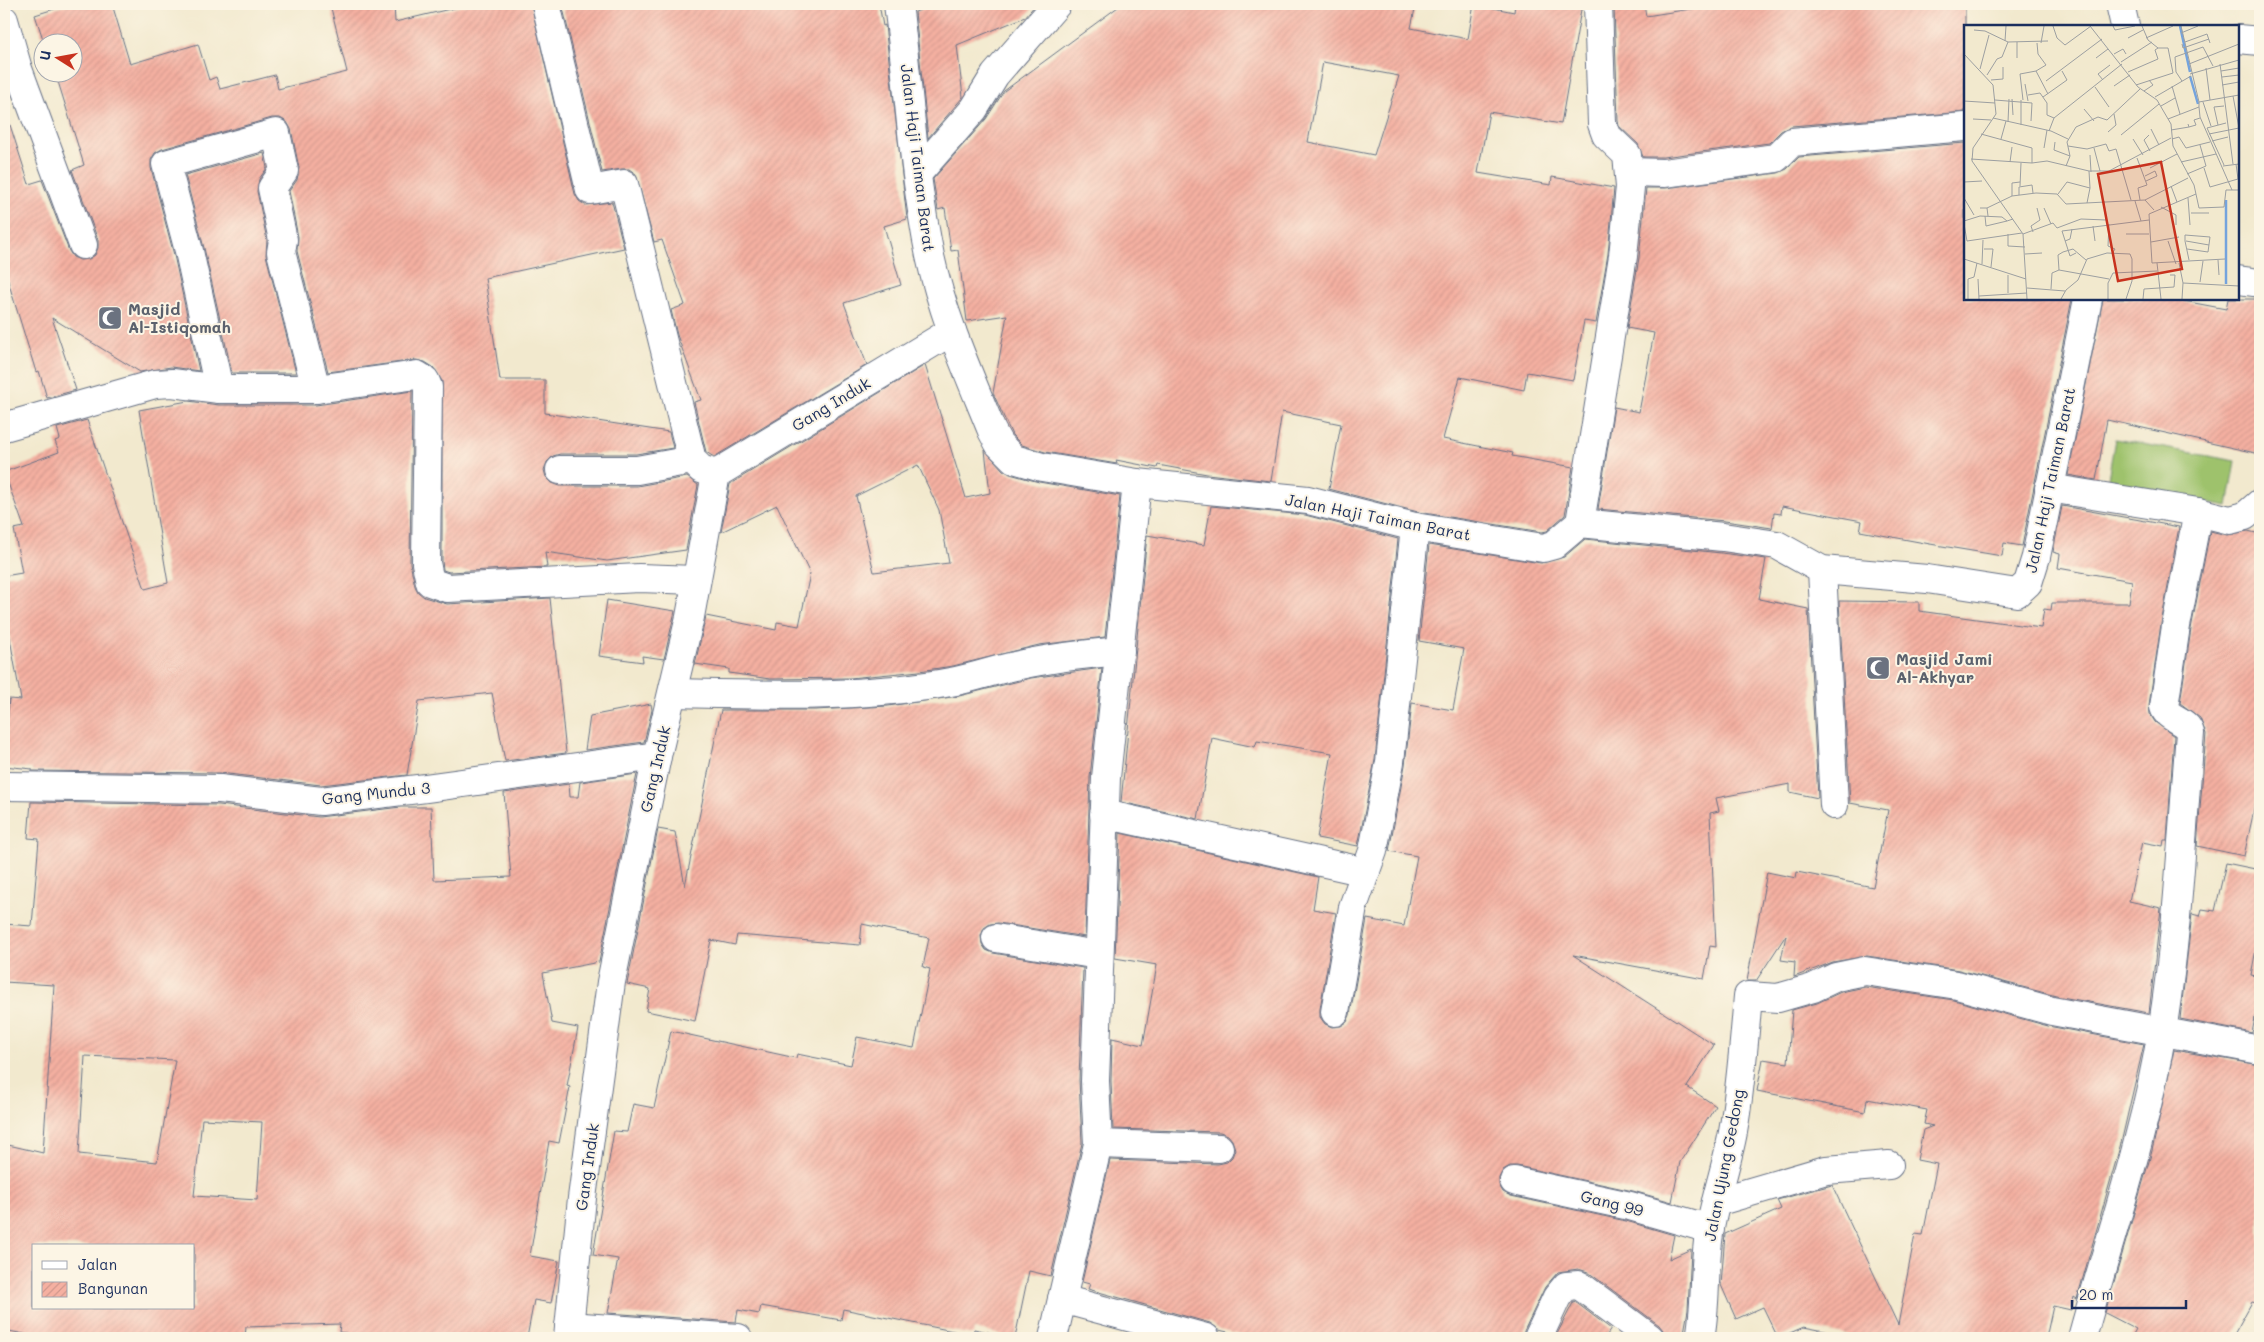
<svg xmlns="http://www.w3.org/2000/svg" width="2264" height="1342" font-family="Mali,sans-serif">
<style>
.grass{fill:#9ec26c;stroke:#5c7865}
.building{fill:url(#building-hatch);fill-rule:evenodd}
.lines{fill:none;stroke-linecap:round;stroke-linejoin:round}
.minor-casing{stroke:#667085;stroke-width:30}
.minor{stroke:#fff;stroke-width:28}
.labels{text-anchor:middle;stroke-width:4;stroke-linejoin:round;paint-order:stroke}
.street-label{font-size:16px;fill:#1b2f5e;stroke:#fcf5e5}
.worship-label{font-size:16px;font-weight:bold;fill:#5b616d;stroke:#fcf5e5;text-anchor:start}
.inset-river{fill:none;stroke:#74a3dd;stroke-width:2.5}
.inset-road{fill:none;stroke:#9c9fa1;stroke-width:1}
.view{fill:#c8321e;fill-opacity:0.15;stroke:#c8321e;stroke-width:2.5}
.inset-edge{fill:none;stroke:#1b2f5e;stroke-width:2.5}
</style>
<defs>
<pattern id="building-hatch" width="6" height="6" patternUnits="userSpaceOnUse" patternTransform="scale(1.25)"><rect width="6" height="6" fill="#f5b0a1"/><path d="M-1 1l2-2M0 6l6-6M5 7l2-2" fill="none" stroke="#d1988d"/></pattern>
</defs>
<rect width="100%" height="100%" fill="#fcf5e5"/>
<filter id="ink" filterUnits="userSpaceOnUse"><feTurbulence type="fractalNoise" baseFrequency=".02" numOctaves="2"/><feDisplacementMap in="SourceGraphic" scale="10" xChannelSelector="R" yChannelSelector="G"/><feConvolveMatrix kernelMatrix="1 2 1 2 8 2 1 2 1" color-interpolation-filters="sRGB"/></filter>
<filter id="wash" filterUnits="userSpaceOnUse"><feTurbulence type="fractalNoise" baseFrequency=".0096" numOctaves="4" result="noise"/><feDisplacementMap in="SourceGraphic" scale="20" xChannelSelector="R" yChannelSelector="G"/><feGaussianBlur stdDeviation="1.12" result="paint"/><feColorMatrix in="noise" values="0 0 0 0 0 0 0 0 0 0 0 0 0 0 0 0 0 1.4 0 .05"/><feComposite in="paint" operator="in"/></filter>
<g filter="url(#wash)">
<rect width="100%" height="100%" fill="#f2e9ce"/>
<polygon class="grass" points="2115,439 2236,461 2228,506 2107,484"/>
<g id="blocks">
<g class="building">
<polygon points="70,4 112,4 130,64 198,44 209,80 216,77 220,89 275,75 278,89 347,72 330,4 394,4 395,22 471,4 531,4 575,194 579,201 585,205 612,202 624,248 485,278 500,380 545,380 545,413 669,432 673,448 636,454 560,454 553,456 547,462 544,470 546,477 552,483 560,486 637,486 687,477 698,485 686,550 607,561 545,552 547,567 449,572 443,570 442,561 442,381 433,367 425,362 416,360 328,372 297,251 298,237 289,191 297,180 299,168 291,129 287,122 280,118 272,118 162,149 155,153 151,160 151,168 174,255 199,371 171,367 140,372 52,318 76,390 47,398 39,371 36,372 4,268 4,126 10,125 29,184 42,180 69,251 73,257 80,260 89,259 95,255 98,248 98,240 72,170 84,165 55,72 72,72 72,42 44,42 35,15"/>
<polygon points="562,4 879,4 883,26 885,25 907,219 884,226 901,285 844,303 867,365 714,457 706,452 694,402 701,400 677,335 671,310 685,305 662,240 654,242 636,174 629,169 622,169 602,172"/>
<polygon points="935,4 1036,4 1025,17 957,45 963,97 928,138 915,12"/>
<path d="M1122,4H1416L1411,28L1468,39L1474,4L1514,12L1515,4H1582L1561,124L1489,112L1478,173L1551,185L1552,177L1614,188L1608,254L1596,323L1584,321L1573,380L1527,372L1524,390L1460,377L1443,439L1513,453L1512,456L1573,467L1565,515L1547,531L1542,532L1418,512L1329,489L1341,424L1282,412L1271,481L1207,474L1158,465L1157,468L1116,460L1117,464L1045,452L1022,445L1012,435L993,393L1007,315L967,321L958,250L951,251L945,208L938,210L933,179L986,119L1004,91ZM1323,62L1399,76L1374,155L1308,142Z"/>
<polygon points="1633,4 1644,4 1646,16 1722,4 1965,4 1965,112 1791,126 1781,131 1769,143 1663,157 1643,157 1638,144 1619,126 1618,121 1614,7"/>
<polygon points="1965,143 1965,299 2072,299 2022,546 2004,543 2002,556 1930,544 1860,531 1862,521 1782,506 1781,514 1774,513 1772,528 1725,521 1598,509 1614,407 1639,412 1654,333 1627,328 1639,258 1646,188 1666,188 1778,173 1787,169 1799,157"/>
<polygon points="264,153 267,168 259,179 257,191 267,240 266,255 296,373 232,373 204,248 185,175"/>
<polygon points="2103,299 2173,299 2226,309 2228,299 2260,299 2260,454 2107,420 2096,480 2068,475"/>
<path d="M925,365L966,498L990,493L985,450L1003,470L1010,474L1039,482L1120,496L1105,637L1039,645L953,666L919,671L850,678L770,679L729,673V669L695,664L706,616L776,630L777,622L799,626L810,574L777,505L721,532L730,484ZM918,465L939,510L949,563L874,572L856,496Z"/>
<polygon points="412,391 410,563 415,586 418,592 424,597 447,604 550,598 566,753 505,761 492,693 419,701 407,775 321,785 220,773 32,771 32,769 4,766 9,699 21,700 4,605 4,576 22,573 14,529 24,527 4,472 59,452 55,441 60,439 57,428 87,420 145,589 168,583 139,410 188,401 219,405 316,405"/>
<polygon points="1211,506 1305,515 1398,539 1375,760 1358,846 1317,838 1332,753 1257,741 1255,747 1212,738 1198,819 1121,802 1147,535 1204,545"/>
<polygon points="2062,506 2179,527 2161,624 2149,705 2150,714 2155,722 2174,736 2167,840 2164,840 2163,846 2142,842 2129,901 2161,908 2149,1013 2056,996 1959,970 1867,956 1833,962 1794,977 1795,962 1781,960 1786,935 1756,981 1747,981 1767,872 1796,878 1797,872 1873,887 1888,810 1850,803 1839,601 1919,602 1919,611 2041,628 2044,609 2051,610 2052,603 2129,603 2132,581 2058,568 2060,554 2053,552"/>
<polygon points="2210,531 2227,535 2248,531 2260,534 2260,782 2244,856 2197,846 2206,734 2200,718 2180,703 2191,629"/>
<polygon points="1585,539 1721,553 1766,559 1759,599 1808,609 1818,798 1790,792 1790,784 1716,798 1719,811 1710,813 1716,947 1710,946 1704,979 1573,955 1714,1045 1687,1087 1716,1106 1680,1162 1672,1202 1633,1191 1517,1166 1510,1166 1503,1170 1499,1178 1499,1185 1503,1192 1511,1196 1626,1221 1674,1235 1669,1259 1691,1249 1688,1310 1683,1338 1669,1338 1659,1325 1588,1272 1578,1269 1558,1272 1545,1287 1524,1331 1523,1338 1253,1338 1219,1330 1210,1323 1088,1289 1090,1284 1082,1282 1110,1160 1218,1164 1227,1162 1232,1157 1235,1149 1232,1140 1228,1135 1220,1132 1113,1129 1111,1081 1112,1038 1143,1045 1157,965 1115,958 1120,833 1318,877 1313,909 1336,913 1320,1009 1320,1017 1325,1024 1332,1027 1341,1026 1347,1022 1350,1015 1367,919 1404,926 1417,856 1389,851 1405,765 1412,703 1453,710 1464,649 1419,641 1429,545 1541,563 1564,557"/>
<polygon points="607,600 675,611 664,659 642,656 643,662 599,656"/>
<polygon points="1102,668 1090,777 1085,937 998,923 990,924 984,928 981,936 982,944 986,950 993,953 1083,968 1079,1080 1082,1143 1051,1276 1029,1271 1015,1338 974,1329 973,1335 843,1309 841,1320 761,1306 759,1314 738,1310 736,1322 608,1313 618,1259 593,1255 614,1131 627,1132 633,1104 654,1108 671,1031 796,1058 797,1054 851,1065 857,1037 914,1048 930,969 923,967 929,938 862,924 860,945 737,935 735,945 711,940 695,1021 646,1011 650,989 627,984 658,829 675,832 685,886 721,710 815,710 888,706 959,696 1031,678"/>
<polygon points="651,704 652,710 644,742 585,750 590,716"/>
<path d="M637,774L599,962L543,973L552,1023L578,1028L567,1086L570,1087L559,1143L549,1141L530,1256L559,1261L551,1303L534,1300L527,1338H375L339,1332L340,1324L246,1327L245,1338H44L4,1330V1144L43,1153L54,985L4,982V924L32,926L39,839L28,838L31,802L219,805L319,817L401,807H431L434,880L511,877L504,793L569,784L570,797H578L580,782ZM85,1056L175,1060L157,1162L79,1154ZM202,1119L262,1122L257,1200L194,1196ZM34,1246H194V1308H34Z"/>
<polygon points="2226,863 2260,870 2260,929 2251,975 2260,977 2260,992 2252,1033 2180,1019 2192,914 2200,916 2202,909 2215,911"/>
<polygon points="1865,987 1954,1000 2048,1026 2144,1044 2121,1143 2077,1299 2074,1297 2071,1310 2053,1306 2046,1338 1860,1338 1804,1327 1778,1338 1763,1307 1736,1319 1721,1285 1725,1234 1781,1209 1777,1200 1832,1185 1898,1325 1915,1234 1923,1235 1937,1164 1917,1160 1923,1130 1933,1126 1924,1124 1927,1110 1867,1099 1865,1112 1757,1091 1763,1059 1788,1063 1792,1010 1817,1003 1841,992"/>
<polygon points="2174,1050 2260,1065 2260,1304 2252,1302 2232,1338 2131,1338 2136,1329 2105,1313 2152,1151"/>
<polygon points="1574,1301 1611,1329 1605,1338 1555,1338"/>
</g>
</g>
</g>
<g filter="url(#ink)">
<use href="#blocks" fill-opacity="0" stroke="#667085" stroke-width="1"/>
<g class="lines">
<defs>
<g id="minor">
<polyline points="546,4 590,190 624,184 692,460 701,469 716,474"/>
<path d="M898,4C909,88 913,173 930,256C943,317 969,374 992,431L999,444L1014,459L1042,467L1137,483L1308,500L1415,527L1543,548L1554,545L1580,523L1723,537L1777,545L1822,570L1927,579L2017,593L2028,583L2036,557L2088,299"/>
<polyline points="2120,4 2125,26"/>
<polyline points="4,20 18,69 83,245"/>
<polyline points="2238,39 2260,41"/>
<polyline points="1630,172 1664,173 1776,158 1792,142 1965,127"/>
<polyline points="918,173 974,109 995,75 1057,4"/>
<polyline points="2238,280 2260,283"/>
<polyline points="219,389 189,251 166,164 276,133 284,171 272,188 283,240 281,252 316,389"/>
<polyline points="4,427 155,384 172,383 219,389 316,389 417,375 425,380 428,387 426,563 430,582 447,588 639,578 696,580"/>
<polyline points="560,470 637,470 692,460"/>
<polyline points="2049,488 2198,512 2230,520 2245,516 2260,503"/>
<polyline points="1580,523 1623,256 1630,187 1627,155 1606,135 1602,124 1598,4"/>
<polyline points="1822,570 1834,805"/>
<path d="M673,693C767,695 863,699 956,681C976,677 995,670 1015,666C1050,658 1085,654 1120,651"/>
<polyline points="4,786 220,789 321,801 426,788 657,756"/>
<polyline points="1104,814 1366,872"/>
<polyline points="996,938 1098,955"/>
<polyline points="1335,1012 1353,907 1373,851 1390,762 1415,527"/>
<polyline points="1098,1144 1219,1148"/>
<polyline points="1514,1181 1630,1206 1710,1229"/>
<polyline points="1716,1202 1826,1170 1889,1165"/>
<polyline points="1062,1299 1206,1338"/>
<polyline points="569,1326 738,1338"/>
<polyline points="568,1338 582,1198 611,982 657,756 690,617 716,474 952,331"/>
<polyline points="1053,1338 1098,1144 1095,1081 1106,778 1137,483"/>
<polyline points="1538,1338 1557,1297 1566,1286 1579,1285 1650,1338"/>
<path d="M1700,1338C1707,1302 1703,1265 1710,1228C1716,1196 1727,1164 1733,1132C1741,1087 1744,1041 1748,996L1778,998L1813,988L1836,977L1865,971L1957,985L2052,1011L2260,1050"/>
<path d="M2082,1338C2110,1236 2145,1135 2162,1031C2178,932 2182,832 2190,733C2186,719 2168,720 2164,707L2176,626L2198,512"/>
</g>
</defs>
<use href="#minor" class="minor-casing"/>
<use href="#minor" class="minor"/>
</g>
</g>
<defs>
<symbol id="mosque-square" viewBox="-11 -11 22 22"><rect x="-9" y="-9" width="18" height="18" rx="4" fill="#6b7280" stroke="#fcf5e5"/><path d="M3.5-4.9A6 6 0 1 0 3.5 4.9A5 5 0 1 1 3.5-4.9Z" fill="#fff"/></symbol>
</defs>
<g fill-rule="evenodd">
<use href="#mosque-square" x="96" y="304" width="28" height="28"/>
<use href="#mosque-square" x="1864" y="654" width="28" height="28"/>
</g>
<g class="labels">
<g class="street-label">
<text transform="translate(918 158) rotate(83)" y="6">Jalan Haji Taiman Barat</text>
<text transform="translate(831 404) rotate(-31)" y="6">Gang Induk</text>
<text transform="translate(2050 480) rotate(-78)" y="6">Jalan Haji Taiman Barat</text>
<text transform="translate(1378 517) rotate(11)" y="6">Jalan Haji Taiman Barat</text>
<text transform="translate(655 769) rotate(-77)" y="6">Gang Induk</text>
<text transform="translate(376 793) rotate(-6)" y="6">Gang Mundu 3</text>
<text transform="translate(1724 1165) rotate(-79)" y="6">Jalan Ujung Gedong</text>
<text transform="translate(587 1167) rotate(-82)" y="6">Gang Induk</text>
<text transform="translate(1612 1203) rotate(14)" y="6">Gang 99</text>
</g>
<g class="worship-label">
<text x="128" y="315">Masjid<tspan x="128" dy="18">Al-Istiqomah</tspan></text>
<text x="1896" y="665">Masjid Jami<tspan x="1896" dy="18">Al-Akhyar</tspan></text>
</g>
</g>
<g transform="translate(1964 25)">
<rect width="275" height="275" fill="#f2e9ce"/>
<path class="inset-river" d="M216,1L226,47M226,51L234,79M262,259V175"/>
<path class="inset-road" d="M89,1L93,13L101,20L127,1M126,1L174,62L193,75L207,99L209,121L230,160L235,183L260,182L262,165H275M149,1L151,5L171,1M178,1L184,15L194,23H204L209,48M217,1L235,77M10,5L21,6L44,17L84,16M217,8L234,1M164,13L179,5M182,13L209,1M41,16L42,1M53,17V33M221,17L243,9L246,18M77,18L80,1M218,19L219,23L245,14M0,29L29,60L32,89L9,123L8,136L59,209L63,274M150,29L159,24L162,29M132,33L144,24M157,37L188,17M225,39L275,19M256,39L269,139M242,43L246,75M16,44L25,10M72,46L84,69M257,46L275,43M164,47L194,34L191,25L194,23M226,49L275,35M23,50L33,34L38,32L44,17M258,52L275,50M27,55L39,54V42M139,55L134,49L146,40M82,56L138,14M218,56L212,47L211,32L239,22L249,41M61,59L64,76M172,60L209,48M258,60L275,57M150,61L166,50M208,61L216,89M131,62L145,82M180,66L189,60L185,55M64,70L76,68L83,78V90L90,93M269,71L275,103M79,72L103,55L98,46M191,72L227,51M48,74L49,90M31,75L68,78L67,96M57,75V100M59,75L56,49L72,46L82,40L74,29L73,18M0,76L31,78M239,77L247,101M197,81L211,73M235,82L236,92L268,165M120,84L130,96M29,93L87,106L104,114M9,94L27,95M204,94L235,82V77L275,70M44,97L45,74M254,100L250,82L260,81M225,102L232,100L230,95L236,93M187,104L195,120M207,105L225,102L224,99M85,106L90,93L158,39M144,107L152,100L150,89M17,109L68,123V138M245,109L275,103M157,110L195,79M185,110L180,115L186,126M37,114L42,96M169,114L179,130M208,114L215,112L222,123L246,117M248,116L264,112M91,117L90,125L106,131M104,121L123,124L142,119L145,126L152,124L167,175M80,123L83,105M130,123L136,146M126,130L127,147M173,133L183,160L174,163L176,175M7,134L68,138L83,136L125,146H145L207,113M46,137L48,122M217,137L252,129M260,140L243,103L262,98M102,141L106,131L103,117L112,102L134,92L143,95L176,64M259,141L275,139M186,143L213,129M240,143L246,162L274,154L272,139M223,149L242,141L236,120M181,151L191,146L193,151L182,156M0,157L18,156M56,161L57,138M207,161L213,177M94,169L103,157L126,163L125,146M232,169L185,189L188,238L261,234M55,170V162L68,160L69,168M48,171V158L56,157M0,173L10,190M224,173L226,200M181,175L224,153M140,176L142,195M171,176L177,196M123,178L126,163M197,182L212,190V200M16,183H23L24,191M23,183L48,171L72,168L93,169L102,179L181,175L190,185M80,183L87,199M227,188H245M21,191L22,201L43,196M0,196L16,191L38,192L43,196L49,194M0,199L3,216L58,208M145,199L144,221L151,224L148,229M129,201L131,216M69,207L67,201L76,195L73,183M44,209V221L61,222M59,209L89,198L93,203L117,194L142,195M162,209H185M101,216L106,214L108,204M204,216L212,239M222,216L245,220M187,217L215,212M20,224H29L27,242M223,224L244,227L246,212L221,210V216L225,235M112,228L106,231L98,206L185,195M61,229L78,228M0,234L62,254M254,235L255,250M193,238L197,274M215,238L219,258L218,274M18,239L19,215M95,245L94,230L99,227L109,224L122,235M14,254L15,274M236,257L239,236M219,258L275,261M63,263L101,266M87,264L88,248L95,245L145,254M44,268V250M15,271L63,268M4,274V254L10,252L13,238M97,274L102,265L114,255L123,234L143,228L166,229L168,234V256L162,274M144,274V258L149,248L193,246M179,274L180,264L210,262L211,250H206"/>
<path class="view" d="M197,137L218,244L154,256L134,149Z"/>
<rect width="275" height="275" class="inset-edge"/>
</g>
<rect width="2264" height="1342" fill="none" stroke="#fcf5e5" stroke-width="20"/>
<rect x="32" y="1244" width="162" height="65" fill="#fcf5e5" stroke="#a2a6af"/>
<rect x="42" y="1261" width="25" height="8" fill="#ffffff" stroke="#a2a6af"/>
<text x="78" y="1270" font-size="15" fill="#1b2f5e">Jalan</text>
<rect x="42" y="1282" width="25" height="15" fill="url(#building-hatch)" stroke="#a2a6af"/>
<text x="78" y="1294" font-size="15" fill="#1b2f5e">Bangunan</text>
<g transform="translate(58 58) rotate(281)"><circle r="24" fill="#fcf5e5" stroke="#a2a6af"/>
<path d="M0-4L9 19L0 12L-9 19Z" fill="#c8321e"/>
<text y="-8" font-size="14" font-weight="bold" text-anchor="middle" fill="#1b2f5e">U</text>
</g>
<path d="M2072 1300v8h114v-8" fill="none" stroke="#1b2f5e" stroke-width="2.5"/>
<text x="2079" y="1300" font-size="15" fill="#1b2f5e" stroke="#fcf5e5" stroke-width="4" paint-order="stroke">20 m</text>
</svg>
